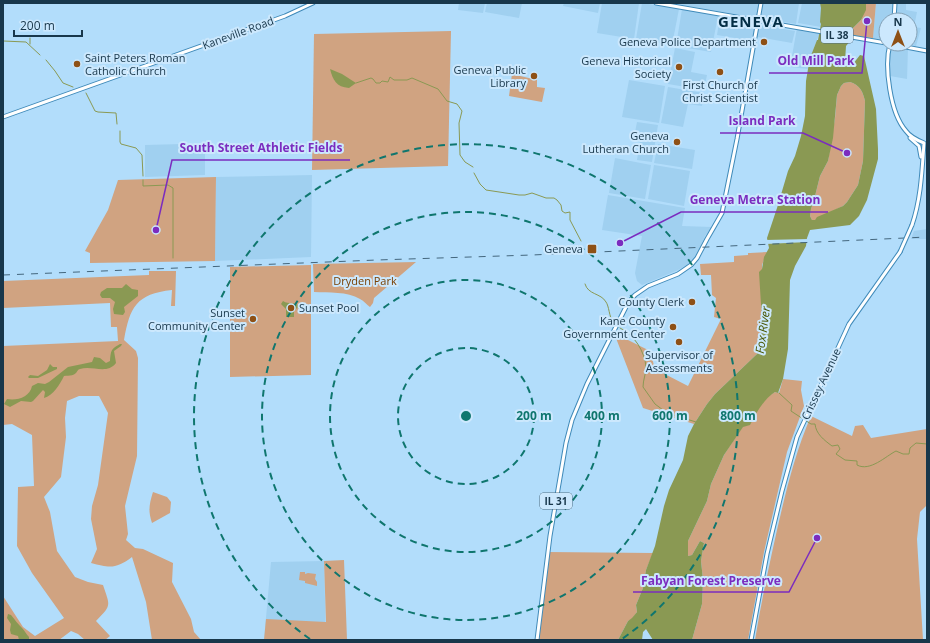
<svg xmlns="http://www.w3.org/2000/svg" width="930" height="643" font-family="'Open Sans',sans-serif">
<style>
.built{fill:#a0d0f0}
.green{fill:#d0a381}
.water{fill:#8a9953;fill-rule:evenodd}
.pier{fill:#b2ddfb}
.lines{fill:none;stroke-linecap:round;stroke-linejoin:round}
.stream{stroke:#8a9953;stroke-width:1}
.major-casing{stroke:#3f8ab9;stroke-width:5}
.major{stroke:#fff;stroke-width:3}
.rail{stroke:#44677e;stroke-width:1;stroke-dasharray:7 7;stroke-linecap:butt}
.major-bridge-casing{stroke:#3f8ab9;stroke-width:5;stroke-linecap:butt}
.major-bridge{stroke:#fff;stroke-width:3}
.ring{fill:none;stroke:#0f766e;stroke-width:2;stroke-dasharray:7 5}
.poi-dot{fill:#8e5015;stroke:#cce8fd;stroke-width:1.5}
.labels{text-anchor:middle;stroke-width:4;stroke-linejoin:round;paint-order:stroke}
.shield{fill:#cce8fd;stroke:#4e6c80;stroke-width:1}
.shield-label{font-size:10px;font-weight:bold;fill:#18374b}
.street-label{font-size:11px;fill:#18374b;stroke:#cce8fd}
.poi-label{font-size:11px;fill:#18374b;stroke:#cce8fd;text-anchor:end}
.park-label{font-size:11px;fill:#784004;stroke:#cce8fd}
.water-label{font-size:12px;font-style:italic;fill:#485500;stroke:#cce8fd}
.district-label{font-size:15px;font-weight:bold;letter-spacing:1px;fill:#022d44;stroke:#cce8fd}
.centre{fill:#0f766e;stroke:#cce8fd;stroke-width:2}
.ring-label{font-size:12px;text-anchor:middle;font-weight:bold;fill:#0f766e;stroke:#cce8fd;stroke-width:4;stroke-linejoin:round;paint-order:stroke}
.leader{fill:none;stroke:#7b2cbf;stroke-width:1.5}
.callout-dot{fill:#7b2cbf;stroke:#cce8fd;stroke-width:1.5}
.callout-label{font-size:12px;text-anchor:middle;font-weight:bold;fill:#7b2cbf;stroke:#cce8fd;stroke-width:4;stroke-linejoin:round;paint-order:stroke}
</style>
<rect width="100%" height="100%" fill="#b2ddfb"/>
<g class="built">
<polygon points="459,3 485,3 483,13 458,10"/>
<polygon points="487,3 522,3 519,18 485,12"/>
<polygon points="564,3 600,3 598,13 563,6"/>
<polygon points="602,3 639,3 634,39 597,33"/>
<polygon points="642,3 679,9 672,45 636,39"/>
<polygon points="672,3 759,3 757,18"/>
<polygon points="763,3 799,3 796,24 761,18"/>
<polygon points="802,3 826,3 821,27 798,23"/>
<polygon points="876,3 894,3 892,20 886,20 886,40 873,38"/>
<polygon points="897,3 906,3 906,10 917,12 914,27 921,28 916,46 907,44 910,44 910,20 896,20"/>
<polygon points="682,9 718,16 711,52 676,46"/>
<polygon points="720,16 756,23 753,41 717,35"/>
<polygon points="759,25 795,31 792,43 757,37"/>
<polygon points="797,28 820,32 810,58 808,69 790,67"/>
<polygon points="675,48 695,52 691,72 707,75 704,90 668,84"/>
<polygon points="892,48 908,48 907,79 890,76 890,50"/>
<polygon points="629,80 665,86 659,123 622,117"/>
<polygon points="668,87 704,93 702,106 688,104 683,127 661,123"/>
<polygon points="637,122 658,125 652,162 637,160 641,134 635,132"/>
<polygon points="182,144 182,152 205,151 205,175 145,177 145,145"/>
<polygon points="658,144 695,150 692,169 654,163"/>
<polygon points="615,158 651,165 645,199 609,193"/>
<polygon points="654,165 690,171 684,206 648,199"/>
<polygon points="312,175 311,257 215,261 216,177"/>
<polygon points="608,195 685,208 682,226 712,227 705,236 697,254 687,265 676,271 642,285 637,281 635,273 642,236 602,230"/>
<polygon points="927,229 927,239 911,239 914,231"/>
<polygon points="324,561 326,640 264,640 271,562"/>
</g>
<g class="green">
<polygon points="866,3 876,3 873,38 852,36 853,28 861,20"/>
<polygon points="451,31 448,166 312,170 314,34"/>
<polygon points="512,74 537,80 537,87 545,88 542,102 509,96"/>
<path d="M850,82C860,85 863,92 865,101L863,161L858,185L847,202L843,206L815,220H812L810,216L811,209L814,200L820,176L828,161L835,118L837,95L841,86L844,83Z"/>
<polygon points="216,177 215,261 90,263 90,253 85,251 108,210 118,180"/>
<polygon points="767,252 762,265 762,321 760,343 757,354 715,394 707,404 694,424 643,408 614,333 650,351 655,369 688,386 721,319 714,317 716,298 712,295 711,275 701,275 700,264 734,262 734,256 748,255 748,253 750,253"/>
<path d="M416,262L374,298L373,303L370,307C367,305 364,301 360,299C347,291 329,293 314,292L313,264Z"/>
<polygon points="311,265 311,375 230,377 230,267"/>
<path d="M149,271H176L175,306H171L172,290C136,294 130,307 124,340L136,351L138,358L137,456L125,506L128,534L126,540L135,548L143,549L173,563L172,582L191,619L194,632L201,640H152L146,602L132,557C116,569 110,568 91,563L97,549L91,519L92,506L98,485L108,413L99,396H79L67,401L65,418L66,437L61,477L44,497L50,512L57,551L75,577L88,582L103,585C110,606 112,605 96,621L110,636L105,640H85L78,634L71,631L59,640H3V596L23,627L35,636L64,618L32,573L17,546L18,487L34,486L32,435L12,424L3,425V346L118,341L117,327H111L110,303L3,308V281L149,275Z"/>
<polygon points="783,379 802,381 801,390 804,406 787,452 764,552 748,640 692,640 702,604 703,580 701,561 704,543 700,541 692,555 688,556 688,541 707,501 711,484 724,455 743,426 767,397 775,392 779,393"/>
<path d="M811,416L852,436L855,426L863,425L871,438L927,429V505L920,512L917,539L923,640H755C761,603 769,566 777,530C786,491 795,453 811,416Z"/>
<path d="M153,492L167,497L171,502L170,513L152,523C148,511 149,505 153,492Z"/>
<polygon points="548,552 653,553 646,570 643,588 636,605 637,612 632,619 628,621 618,640 539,640"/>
<polygon points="344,560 347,640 264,640 266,619 326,622 324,561"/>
<polygon points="300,572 305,572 305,574 308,573 316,574 315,579 317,582 317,586 305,583 305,581 299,580"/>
</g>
<g class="water">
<path d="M820,3H866V10L861,20L853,28L851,40L846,46L845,61L847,64H853L860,55L864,56L876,109L878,149V159L867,200L859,216L850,225L810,230L807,238L806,246L795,266L790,280L788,349L783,379L778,393L775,392C763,400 757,412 750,425L743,427L724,455L711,484L707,501L688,541V556L692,555L700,541L704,543L701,561L703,580L702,604L692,640H653L646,629L643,632L642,640H618L628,621L632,618L637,612L636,605L643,588L646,570L655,546L664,506L669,490L683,460L688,436L694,424L707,404L715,394L757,354L760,343L762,321L759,272L762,269L764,257L769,248L767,238L777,208L788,171L795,156L801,136L805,116L806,81L808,69L810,58L817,40H818L821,24L820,22L821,8ZM850,82C860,85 863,92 865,101L863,161L858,185L847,202L843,206L817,217L815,220H812L810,216L811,209L814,200L820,176L828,161L833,138L837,95L841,86L844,83Z"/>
<path d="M330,69L342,74L356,83L349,88C336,87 333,80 330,69Z"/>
<polygon points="126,284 132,289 138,290 138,296 124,307 125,312 123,315 114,314 113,309 115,302 110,298 102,298 100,295 101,292 107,288 122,288"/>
<path d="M283,301C289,305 294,301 299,306L294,311V317H286V309L281,304Z"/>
<path d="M120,344H122L121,346L114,351L116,363C107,375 92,365 80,369C78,369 77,372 76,373C72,377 68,375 64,376C60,384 53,396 44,398L45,392L43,390L33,401L31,402L21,401L10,407L4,404L7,399C17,401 30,397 32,386L38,383L45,384L49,382L68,367L92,362L94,357L100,358L106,363L110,361C111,350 111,349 120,344Z"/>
<polygon points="50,364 53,367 57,367 57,369 38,378 29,378 28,377 30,375 38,376 47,370"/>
<path d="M8,614L11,615C15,620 18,624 22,628C25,631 26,634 29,637V639L27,640H19L18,636L11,634L10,630L11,624L7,618Z"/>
</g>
<polygon class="pier" points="809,239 808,242 766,244 765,240"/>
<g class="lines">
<g class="stream">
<polyline points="3,41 26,42 40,55"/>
<polyline points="30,44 30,38"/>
<polyline points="46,60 55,71 63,83 73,87"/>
<polyline points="356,83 371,78 373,79 376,83 380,83 382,81 388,82 390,77 394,80 407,80 412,78 438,89 447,101 457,104 462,111 459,123 460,155 465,162 473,167"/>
<polyline points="86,93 95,111 98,112 116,113 117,124"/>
<polyline points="120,131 120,142 121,144 136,148 142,155 143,176"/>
<polyline points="474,173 480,184 486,190 519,195 525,195 532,193 546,198 554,198 557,200 561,205 562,211 565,213 570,212 570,220 581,241"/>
<polyline points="143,180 143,186 168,185 173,188 173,258"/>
<path d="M585,284C588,295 601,293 606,302C609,306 609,316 613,323"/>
<path d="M620,328C634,334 645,352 646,367C646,374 643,380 643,387L655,404L667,413L696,422"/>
<path d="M779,393L792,405L791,411L794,413L811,424H815C816,434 824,440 832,446L838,445L840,449L836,454L845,460L857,461V465C870,472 886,456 896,451L903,454H909L910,448L916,443L927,444"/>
</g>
<defs>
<g id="major">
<polyline points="656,3 886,43"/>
<polyline points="894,20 895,3"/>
<path d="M890,44C884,66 890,113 906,131C910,137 917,140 924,143C922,171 921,199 912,225"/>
<polyline points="890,44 927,51"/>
<polyline points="3,117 285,16 313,3"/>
<polyline points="910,138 919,146 921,157"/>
<polyline points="537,640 550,536 566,443 572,420 587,384 628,303 635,295 648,286 678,274 691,265 697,258 707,239 722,213 737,139 761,3"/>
<polyline points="751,640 767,554 782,491 797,437 849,324 900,252"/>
</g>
</defs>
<use href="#major" class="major-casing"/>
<use href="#major" class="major"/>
<polyline class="rail" points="3,275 377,260 532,255 927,237"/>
<defs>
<polyline id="major-bridge" points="900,252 912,225"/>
</defs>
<use href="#major-bridge" class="major-bridge-casing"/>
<use href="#major-bridge" class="major-bridge"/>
</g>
<g class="ring">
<circle cx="466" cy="416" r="68"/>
<circle cx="466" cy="416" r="136"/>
<circle cx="466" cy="416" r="204"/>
<path d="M310 639A272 272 0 1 1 622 639"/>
</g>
<g class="poi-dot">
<circle cx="764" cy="42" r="4"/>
<circle cx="77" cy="64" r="4"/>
<circle cx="679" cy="67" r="4"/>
<circle cx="720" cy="72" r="4"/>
<circle cx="534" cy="76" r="4"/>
<circle cx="677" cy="142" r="4"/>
<rect x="587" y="244" width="10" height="10" rx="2"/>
<circle cx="692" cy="302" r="4"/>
<circle cx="291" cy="308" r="4"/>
<circle cx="253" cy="319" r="4"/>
<circle cx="673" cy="327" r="4"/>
<circle cx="679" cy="342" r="4"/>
</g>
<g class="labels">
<g class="shield">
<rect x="821" y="27" width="32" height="16" rx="3"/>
<rect x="540" y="493" width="32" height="16" rx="3"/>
</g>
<g class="shield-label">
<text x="837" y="39">IL 38</text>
<text x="556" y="505">IL 31</text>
</g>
<g class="street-label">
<text transform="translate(238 33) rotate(-20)" y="4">Kaneville Road</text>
<text transform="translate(821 384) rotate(-65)" y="4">Crissey Avenue</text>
</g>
<g class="poi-label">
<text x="756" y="46">Geneva Police Department</text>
<text x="85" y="62" text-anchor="start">Saint Peters Roman<tspan x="85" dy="13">Catholic Church</tspan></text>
<text x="671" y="65">Geneva Historical<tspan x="671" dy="13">Society</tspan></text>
<text x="526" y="74">Geneva Public<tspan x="526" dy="13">Library</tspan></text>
<text x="720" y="89" text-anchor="middle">First Church of<tspan x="720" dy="13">Christ Scientist</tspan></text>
<text x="669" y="140">Geneva<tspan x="669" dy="13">Lutheran Church</tspan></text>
<text x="583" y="253">Geneva</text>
<text x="684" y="306">County Clerk</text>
<text x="299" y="312" text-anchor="start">Sunset Pool</text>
<text x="245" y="317">Sunset<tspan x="245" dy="13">Community Center</tspan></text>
<text x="665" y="325">Kane County<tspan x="665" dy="13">Government Center</tspan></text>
<text x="679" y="359" text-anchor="middle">Supervisor of<tspan x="679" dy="13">Assessments</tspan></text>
</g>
<g class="park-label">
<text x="365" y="285">Dryden Park</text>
</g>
<g class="water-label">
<text transform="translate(763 330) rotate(-82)" y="4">Fox River</text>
</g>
<g class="district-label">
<text x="751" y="27">GENEVA</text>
</g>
</g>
<circle cx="466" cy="416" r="6" class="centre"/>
<g class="ring-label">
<text x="534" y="420">200 m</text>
<text x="602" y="420">400 m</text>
<text x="670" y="420">600 m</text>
<text x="738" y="420">800 m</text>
</g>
<path class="leader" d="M867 21L862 73H769M847 153L803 133H720M156 230L172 160H350M620 243L681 212H828M817 538L789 592H633"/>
<g class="callout-dot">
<circle cx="867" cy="21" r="4"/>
<circle cx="847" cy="153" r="4"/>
<circle cx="156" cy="230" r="4"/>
<circle cx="620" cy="243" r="4"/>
<circle cx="817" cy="538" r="4"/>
</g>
<g class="callout-label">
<text x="816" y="65">Old Mill Park</text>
<text x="762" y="125">Island Park</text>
<text x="261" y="152">South Street Athletic Fields</text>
<text x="755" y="204">Geneva Metra Station</text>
<text x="711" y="585">Fabyan Forest Preserve</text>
</g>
<rect width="930" height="643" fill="none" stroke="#18374b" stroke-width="8"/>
<g transform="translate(898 32)"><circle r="19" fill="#cce8fd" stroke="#84a1b6"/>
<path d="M0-3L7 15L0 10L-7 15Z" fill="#8e5015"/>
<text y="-6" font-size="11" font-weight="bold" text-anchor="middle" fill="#18374b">N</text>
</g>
<path d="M14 30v6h68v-6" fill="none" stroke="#18374b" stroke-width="2"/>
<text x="20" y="30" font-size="12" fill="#18374b" stroke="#cce8fd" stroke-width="3" paint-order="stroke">200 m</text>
</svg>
